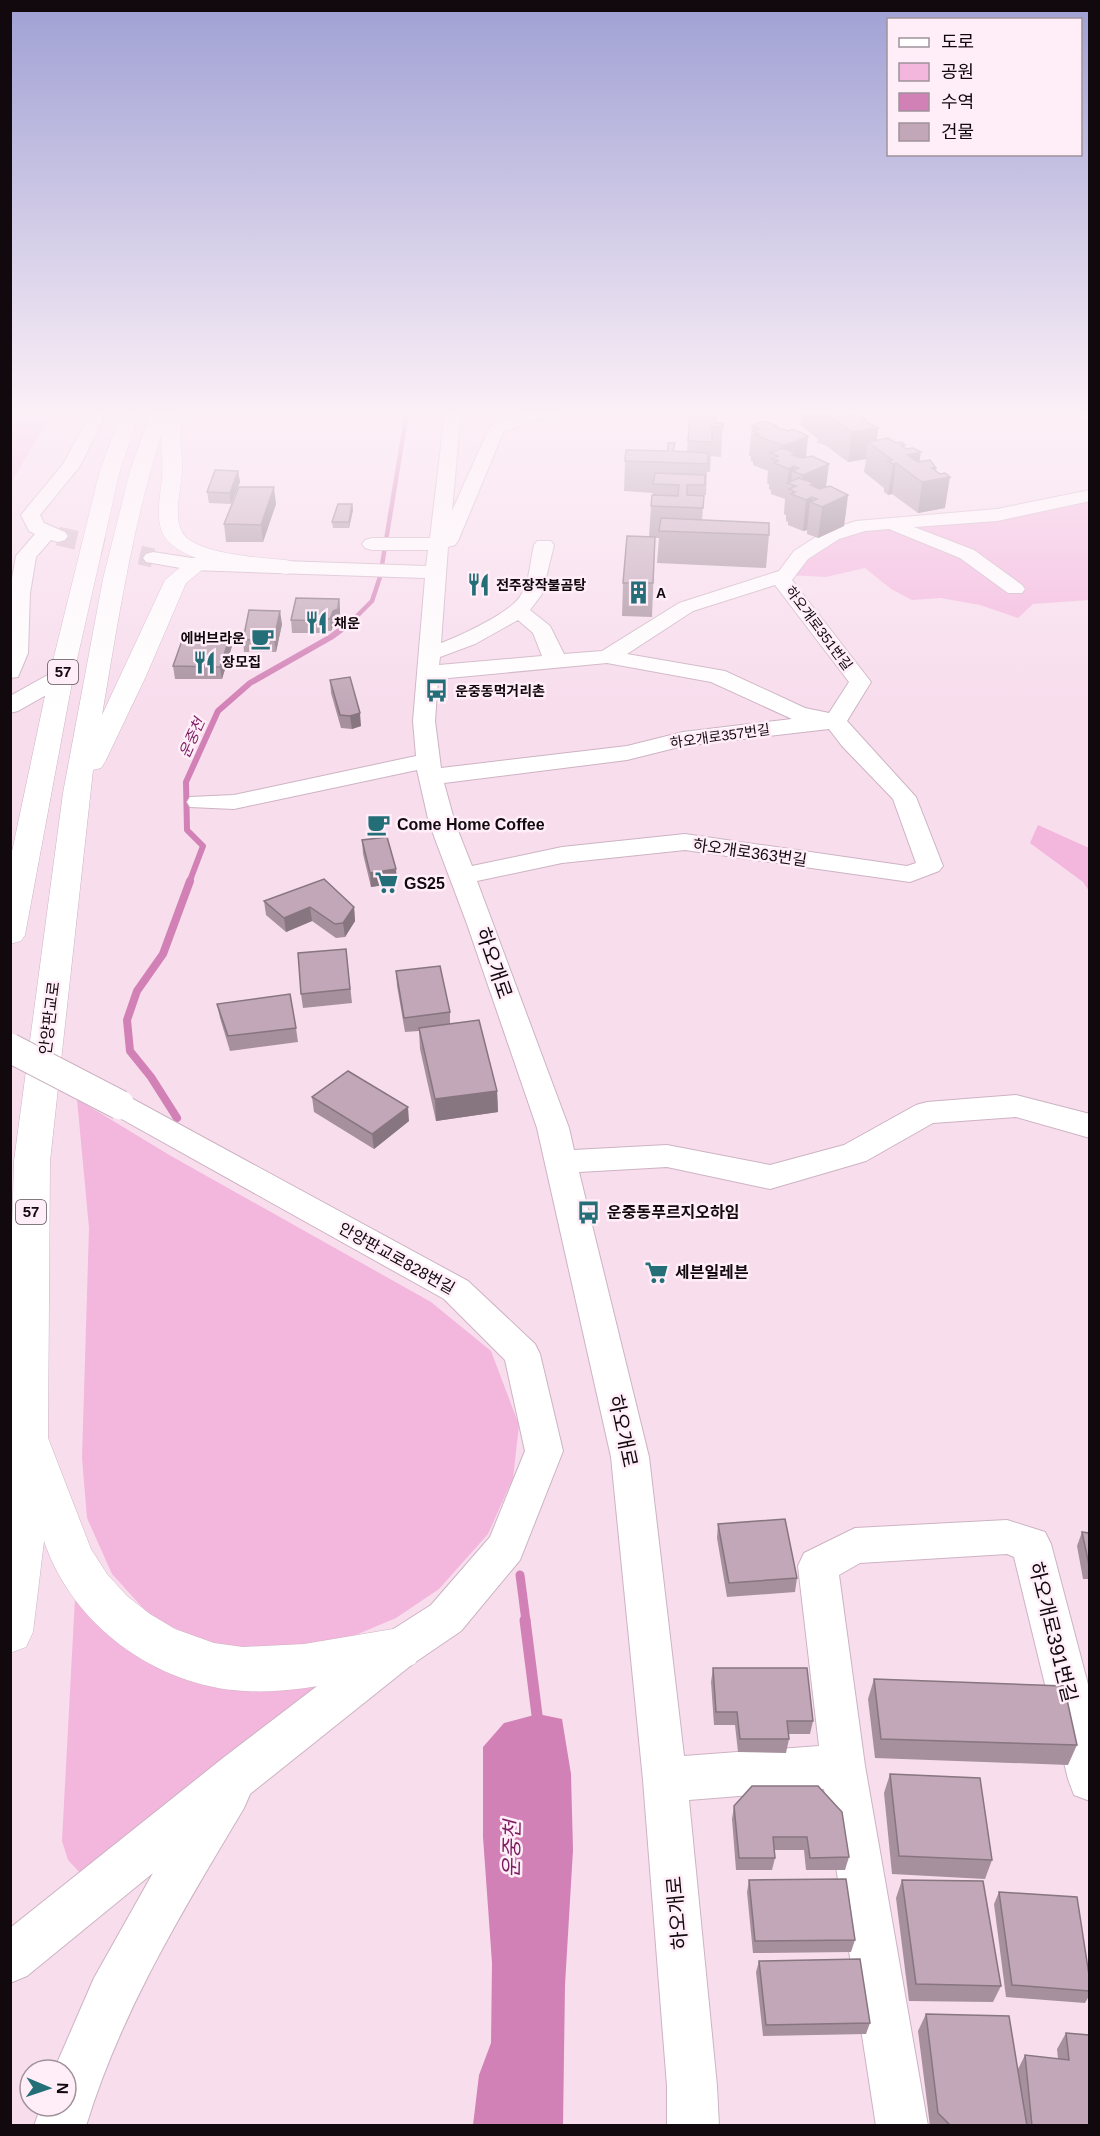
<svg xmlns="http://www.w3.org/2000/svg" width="1100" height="2136" font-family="Helvetica,'Noto Sans KR',sans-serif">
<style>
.green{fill:#f3b6dd}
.water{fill:#d281b6}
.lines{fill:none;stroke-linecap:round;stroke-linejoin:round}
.stream-far4{stroke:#d281b6;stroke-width:4.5}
.stream-far3{stroke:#d281b6;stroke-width:6}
.stream-far2{stroke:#d281b6;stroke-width:8}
.stream-far1{stroke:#d281b6;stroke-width:9}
.stream{stroke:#d281b6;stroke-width:11}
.minor-tunnel{stroke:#d5bdcc;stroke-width:19;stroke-dasharray:19 9;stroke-linecap:butt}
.minor-casing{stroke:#cdb3c3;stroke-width:2}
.major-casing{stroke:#cdb3c3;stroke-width:1}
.minor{fill:#fff;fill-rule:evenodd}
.major{fill:#fff;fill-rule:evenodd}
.minor-bridge-casing{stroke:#cdb3c3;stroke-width:31;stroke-linecap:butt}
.minor-bridge{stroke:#fff;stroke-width:29}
.wall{fill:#a6909d}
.shaded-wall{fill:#877580}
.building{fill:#c1a7b7;stroke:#877580;stroke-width:1.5}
.labels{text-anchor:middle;stroke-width:5;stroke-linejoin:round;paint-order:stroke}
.far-poi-label{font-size:14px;font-weight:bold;fill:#11090e;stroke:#ffeef8;text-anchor:start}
.far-street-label{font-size:14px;fill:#11090e;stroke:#ffeef8}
.shield{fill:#ffeef8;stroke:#584e54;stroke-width:1.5}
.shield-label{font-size:15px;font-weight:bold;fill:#11090e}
.far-water-label{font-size:15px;font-style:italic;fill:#7b1c62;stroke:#ffeef8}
.poi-label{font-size:16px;font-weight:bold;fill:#11090e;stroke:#ffeef8;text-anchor:start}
.street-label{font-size:16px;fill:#11090e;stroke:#ffeef8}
.near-street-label{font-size:20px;fill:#11090e;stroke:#ffeef8}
.near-water-label{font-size:21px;font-style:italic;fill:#7b1c62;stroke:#ffeef8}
</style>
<rect width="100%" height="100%" fill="#f8dded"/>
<g class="green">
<polygon points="11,412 53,412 11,483 10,412"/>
<polygon points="1089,497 1089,600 1033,604 1018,618 980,605 941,598 912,600 891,589 865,568 826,577 786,575 801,555 863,525 997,515"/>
<polygon points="1038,825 1089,848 1089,891 1083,882 1030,843"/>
<polygon points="77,1099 171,1156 431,1302 491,1351 519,1425 513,1478 488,1534 439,1589 396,1618 339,1642 280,1652 212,1644 153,1619 112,1574 87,1518 82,1458 89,1228"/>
<polygon points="75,1598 119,1639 341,1683 82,1875 68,1860 62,1841"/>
</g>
<polygon class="water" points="538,1714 562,1719 571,1774 573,1850 565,1985 563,2125 473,2125 479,2075 491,2043 492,1963 483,1837 483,1747 504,1723"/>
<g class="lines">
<polyline class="stream-far4" points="352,621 372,601 380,577 407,412"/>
<polyline class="stream-far3" points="189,883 203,846 187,830 186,782 218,711 250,683 331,637 354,620"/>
<polyline class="stream-far2" points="177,1118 151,1077 130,1051 127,1020 137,991 163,954 190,881"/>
<polyline class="stream-far1" points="520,1575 526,1621"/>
<polyline class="stream" points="525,1620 538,1723"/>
<polyline class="minor-tunnel" points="58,536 153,558"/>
<defs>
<g id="minor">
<polygon points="91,412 107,412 80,466 40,515 44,523 65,532 68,536 65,540 58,542 51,540 36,557 30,593 28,653 18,677 10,678 10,589 16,556 35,534 29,531 21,515 63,464"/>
<path d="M445,412H461L452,511L490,426L524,412H567L559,417L529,421L503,433L458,541L455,545L448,547L441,643C460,636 512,612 521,595C530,581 530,561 534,545L537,541H551L554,545L542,594L530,610L550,626L564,654L602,651L679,603L779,571L794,551L825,531L856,521L997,509L1090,490V501L997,521L914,527L974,550L1022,585L1025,589L1022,593H1008L960,558L889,529L865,531L839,539L808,559L792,580L871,682L847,721L916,797L943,866L939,871L910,882L685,850L562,863L477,881L569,1128L574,1150L667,1145L770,1165L844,1145L916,1105L927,1102L1016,1095L1090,1114V1138L1016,1117L933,1123L866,1161L770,1189L667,1167L579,1172L649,1457L684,1756L819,1746L798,1566L804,1553L855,1528L1007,1520L1045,1532L1051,1544L1090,1692V1801L1074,1795L1068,1779L1014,1557L1007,1554L860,1563L839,1575L865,1766L928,2126H876L824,1789L689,1800L717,2086L719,2126H667V2086L643,1780L611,1457L537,1128L467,924L429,823L417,770L234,809L190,807L187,802L190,797L234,795L416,756L413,721L425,578L192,570L146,562L143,558L146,554L153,552L192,558L426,566L428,550H372L365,548L362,544L365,540L372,538H430ZM775,585L849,682L829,713L805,708L725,671L627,654L693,611ZM518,620L533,633L542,656L439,665L440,657L475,644ZM607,663L711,682L792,719L683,732L627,746L441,768L435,721L438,679ZM829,729L842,746L893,799L916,863L907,866L685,834L562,847L472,866L455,823L444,783L627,760L683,746Z"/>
<polygon points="1076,412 1090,412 1090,423 1084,422"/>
<polygon points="61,670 69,672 72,677 69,682 18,711 10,713 10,696 53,672"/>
<path d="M120,1094L131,1098L468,1281L535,1344L540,1354L563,1451L520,1560L461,1631L414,1663L250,1794L244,1808C182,1912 122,2009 86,2126H34L41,2106H66V2070H54L94,1978L153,1873L27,1976L10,1983V1928L223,1758L384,1635L431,1605L490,1537L525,1451L505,1360L444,1299L109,1112L105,1105L109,1098Z"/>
</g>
<g id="major">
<polygon points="122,412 140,412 120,470 73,677 25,935 21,941 10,944 10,861 49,677 100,470"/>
<path d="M151,412H181C178,432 183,452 182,472C181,490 173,515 182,532C193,554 263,558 286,560L294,562L297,567L294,572L286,574L207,561L209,564L186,583L146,676L105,762L101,768L93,770L50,1161L48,1438L91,1549L107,1574L127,1596L150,1614L175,1629L214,1643L243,1647L304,1644L399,1628L415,1634L422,1649L415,1664C394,1672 371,1676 349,1681C314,1687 280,1693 244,1691C156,1686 72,1625 44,1541L33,1632L26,1647L10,1653V1296L14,1161L63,793L103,579L130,471ZM161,436C162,451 163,465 162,479C157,520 152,541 196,558L190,559L165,580L102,715C118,621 132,527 161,436Z"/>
</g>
</defs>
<use href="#minor" class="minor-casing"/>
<use href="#major" class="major-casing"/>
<use href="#minor" class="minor"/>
<use href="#major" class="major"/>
<defs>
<polyline id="minor-bridge" points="10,1048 120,1105"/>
</defs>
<use href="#minor-bridge" class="minor-bridge-casing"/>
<use href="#minor-bridge" class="minor-bridge"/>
</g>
<g class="wall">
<polygon points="690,412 715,423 723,423 721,457 711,456 710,472 707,472 706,495 704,495 702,520 769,535 766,568 657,563 659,538 655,538 652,617 622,616 623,583 649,537 651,506 653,493 624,491 625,461 667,451 668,443 675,452 687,452"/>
<polygon points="802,412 852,412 851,414 866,419 866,422 878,428 877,440 904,448 919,462 936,471 945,508 918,513 892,494 888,495 884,492 884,488 864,472 866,459 848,462 825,445 817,443 818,439 800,425"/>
<polygon points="752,426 777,426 777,428 808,436 806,457 826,488 848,495 844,526 818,538 807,534 807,530 803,531 788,525 788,522 786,521 786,515 784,514 785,499 771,494 771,490 769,489 769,484 767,483 768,471 753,465 753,462 751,461 751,456 749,456"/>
<polygon points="238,471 240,482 231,504 209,503 207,492"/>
<polygon points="276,504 263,542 226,542 224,524"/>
<polygon points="352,504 353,510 349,528 333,528 332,522"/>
<polygon points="339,599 340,611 339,622 334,624 331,631 324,631 323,633 292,633 291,620"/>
<polygon points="282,624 276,652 244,652 243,640"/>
<polygon points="232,646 222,679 175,679 173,666"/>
<polygon points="330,680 361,726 352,729 341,728 331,693"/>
<polygon points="362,840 397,883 371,887 363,854"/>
<polygon points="264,901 354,907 355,921 345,937 336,938 312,921 286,932 266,915"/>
<polygon points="346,949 352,1003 303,1008 301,994"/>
<polygon points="396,971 450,1012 450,1024 497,1091 498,1112 436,1121 420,1049 419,1031 405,1032 397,986"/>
<polygon points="217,1004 296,1028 298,1042 230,1051 220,1018"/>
<polygon points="312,1097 409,1121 374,1149 314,1112"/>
<polygon points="718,1524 797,1578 795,1592 727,1597 717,1538"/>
<polygon points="1082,1532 1089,1533 1089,1579 1083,1579 1077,1546"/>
<polygon points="713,1668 813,1721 810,1734 788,1734 789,1739 786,1753 738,1752 735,1725 714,1725 711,1682"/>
<polygon points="874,1679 1077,1745 1068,1765 875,1758 868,1699"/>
<polygon points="890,1774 992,1860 985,1879 892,1874 884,1793"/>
<polygon points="752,1786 849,1857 845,1870 806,1870 804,1850 774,1850 775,1858 772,1870 736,1870 732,1819 734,1806"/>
<polygon points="749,1880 855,1940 851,1952 753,1953 747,1892"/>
<polygon points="902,1880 1001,1986 993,2002 909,2001 896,1898"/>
<polygon points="999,1892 1089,1975 1089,1996 1085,2003 1006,1997 994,1904"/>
<polygon points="759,1961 870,2023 866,2034 763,2036 756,1972"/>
<polygon points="926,2014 1018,2069 1025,2055 1058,2059 1057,2049 1066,2033 1089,2126 930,2126 918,2031"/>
</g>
<g class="shaded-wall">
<polygon points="866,419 865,430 878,428 876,448 868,442 866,459 848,462 852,432 862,420"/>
<polygon points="808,436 805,466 799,468 794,466 794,471 792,472 791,485 787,483 789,469 782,466 784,446"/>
<polygon points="921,452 917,478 907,455"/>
<polygon points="896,463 892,494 888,495 893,464"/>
<polygon points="829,464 825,495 812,497 812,503 810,502 807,530 803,531 806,500 801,498 803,475"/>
<polygon points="932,468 936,468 934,480 950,477 945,508 918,513 922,482"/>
<polygon points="238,471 240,482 231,504 230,493"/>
<polygon points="274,487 276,504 263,542 261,525"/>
<polygon points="848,495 844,526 818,538 822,507"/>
<polygon points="352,504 353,510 349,528 349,522"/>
<polygon points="339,599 340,611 339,622 334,624 331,631 330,619"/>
<polygon points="280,611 282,624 276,652 274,639"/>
<polygon points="323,618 324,631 323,633 322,621"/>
<polygon points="231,633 232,646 222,679 220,667"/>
<polygon points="360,713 361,726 352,729 350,716"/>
<polygon points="396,869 397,883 371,887 370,873"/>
<polygon points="310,907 312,921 286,932 284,918"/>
<polygon points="354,907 355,921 345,937 343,923"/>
<polygon points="497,1091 498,1112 436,1121 435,1099"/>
<polygon points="408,1107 409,1121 374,1149 372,1134"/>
</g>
<g class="building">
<polygon points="690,412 716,412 715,423 723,423 723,427 712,427 712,442 688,441"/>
<polygon points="824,412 846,412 849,415 860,413 866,419 862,420 878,428 852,432 829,416 821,413"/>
<polygon points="764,421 777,426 774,427 789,431 793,429 808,436 784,446 755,435 760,434 754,431 760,429 752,426"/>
<polygon points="888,438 896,443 901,442 905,445 901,445 906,449 913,448 921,452 907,455 918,462 930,460 936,468 932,468 940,474 945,473 950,477 922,482 896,463 893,464 888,461 892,460 868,442"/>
<polygon points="668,443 675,443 673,451 708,453 708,464 625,461 626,450 668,451"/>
<polygon points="782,448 796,453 792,455 802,458 812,456 829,464 803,475 792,471 799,468 794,466 789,469 774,463 778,461 772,459 778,456 770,453"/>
<polygon points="215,470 238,471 230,493 207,492"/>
<polygon points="655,473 705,475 705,485 687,485 687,495 704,496 703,508 651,506 652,495 678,496 679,485 653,484"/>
<polygon points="799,478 814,483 810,485 820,489 830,486 848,495 822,507 810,502 817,499 812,497 806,500 791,494 795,492 789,489 796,486 787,483"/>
<polygon points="239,487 274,487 261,525 224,524"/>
<polygon points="338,504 352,504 349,522 332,522"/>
<polygon points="661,518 769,523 769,535 659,531"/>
<polygon points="627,536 655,537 653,583 623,583"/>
<polygon points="296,598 339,599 338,609 333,611 330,619 323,618 322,621 291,620"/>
<polygon points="249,610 280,611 274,639 243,640"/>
<polygon points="185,632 231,633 220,667 173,666"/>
<polygon points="350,677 360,713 350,716 340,715 330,680"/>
<polygon points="387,837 396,869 370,873 362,840"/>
<polygon points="324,879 354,907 343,923 335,924 310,907 284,918 264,901"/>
<polygon points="346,949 350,989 301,994 298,953"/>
<polygon points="440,966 450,1012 404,1018 396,971"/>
<polygon points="290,994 296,1028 228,1036 217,1004"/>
<polygon points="479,1020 497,1091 435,1099 419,1028"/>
<polygon points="348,1071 408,1107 372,1134 312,1097"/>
<polygon points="785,1519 797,1578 729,1583 718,1524"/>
<polygon points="1082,1532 1089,1533 1089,1565"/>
<polygon points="713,1668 807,1668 813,1721 787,1721 789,1739 740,1739 737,1712 716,1712"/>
<polygon points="874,1679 1064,1686 1077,1745 881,1739"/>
<polygon points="890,1774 980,1778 992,1860 899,1856"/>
<polygon points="752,1786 818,1786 842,1812 849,1857 810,1858 807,1837 773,1837 775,1858 739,1858 734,1806"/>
<polygon points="846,1879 855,1940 755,1941 749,1880"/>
<polygon points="902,1880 983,1881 1001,1986 916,1984"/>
<polygon points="999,1892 1077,1897 1089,1975 1089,1991 1012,1985"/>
<polygon points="860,1959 870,2023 766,2025 759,1961"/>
<polygon points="926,2014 1009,2016 1027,2126 951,2126 938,2113"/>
<polygon points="1066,2033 1089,2035 1089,2126 1032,2126 1025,2055 1069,2060"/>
</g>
<linearGradient id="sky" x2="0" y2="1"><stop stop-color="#9fa0d4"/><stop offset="0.58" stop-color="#fcf0f7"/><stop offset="1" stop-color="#fcf0f7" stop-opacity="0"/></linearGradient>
<rect width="1100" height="711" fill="url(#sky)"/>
<defs>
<symbol id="restaurant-bare" viewBox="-9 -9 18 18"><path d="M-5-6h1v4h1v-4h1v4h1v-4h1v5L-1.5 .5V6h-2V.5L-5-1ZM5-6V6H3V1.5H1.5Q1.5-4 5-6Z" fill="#246e77" stroke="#ffeef8" stroke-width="2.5" paint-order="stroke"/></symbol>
<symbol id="building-bare" viewBox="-9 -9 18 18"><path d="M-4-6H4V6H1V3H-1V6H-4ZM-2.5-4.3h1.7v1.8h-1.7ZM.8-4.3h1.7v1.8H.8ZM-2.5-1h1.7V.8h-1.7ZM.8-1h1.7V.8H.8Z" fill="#246e77" stroke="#ffeef8" stroke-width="2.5" paint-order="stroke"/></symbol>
<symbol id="cafe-bare" viewBox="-9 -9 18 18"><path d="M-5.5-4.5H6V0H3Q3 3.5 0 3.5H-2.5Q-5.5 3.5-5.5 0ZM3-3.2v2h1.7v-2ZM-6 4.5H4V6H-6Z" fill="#246e77" stroke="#ffeef8" stroke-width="2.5" paint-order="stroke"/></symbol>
<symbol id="bus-bare" viewBox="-9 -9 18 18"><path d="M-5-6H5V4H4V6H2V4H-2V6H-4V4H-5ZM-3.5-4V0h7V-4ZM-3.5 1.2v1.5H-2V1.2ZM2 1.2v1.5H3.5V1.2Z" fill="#246e77" stroke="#ffeef8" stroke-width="2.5" paint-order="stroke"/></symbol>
<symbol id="supermarket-bare" viewBox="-9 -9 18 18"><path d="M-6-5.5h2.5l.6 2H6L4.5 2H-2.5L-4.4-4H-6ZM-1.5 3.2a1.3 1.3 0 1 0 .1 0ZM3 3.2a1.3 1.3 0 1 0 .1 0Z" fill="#246e77" stroke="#ffeef8" stroke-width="2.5" paint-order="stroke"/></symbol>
</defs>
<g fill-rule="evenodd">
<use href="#restaurant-bare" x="462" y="568" width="33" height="33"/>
<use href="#building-bare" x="622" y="576" width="33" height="33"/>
<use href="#restaurant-bare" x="300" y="606" width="33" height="33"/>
<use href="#cafe-bare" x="246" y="622" width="33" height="33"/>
<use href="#restaurant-bare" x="188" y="646" width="33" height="33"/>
<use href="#bus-bare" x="420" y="674" width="33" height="33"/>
<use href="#cafe-bare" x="362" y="808" width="33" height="33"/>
<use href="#supermarket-bare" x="370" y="866" width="33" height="33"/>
<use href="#bus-bare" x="572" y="1196" width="33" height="33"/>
<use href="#supermarket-bare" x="640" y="1256" width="33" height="33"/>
</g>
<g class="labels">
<g class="far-poi-label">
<text x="496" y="590">전주장작불곰탕</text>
<text x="656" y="598">A</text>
<text x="334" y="628">채운</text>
<text x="245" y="643" text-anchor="end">에버브라운</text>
<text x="222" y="667">장모집</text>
<text x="455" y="696">운중동먹거리촌</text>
</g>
<g class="far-street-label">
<text transform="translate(819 628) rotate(53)" y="5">하오개로351번길</text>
<text transform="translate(720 736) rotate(-8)" y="5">하오개로357번길</text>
</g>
<g class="shield">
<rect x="48" y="660" width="30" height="24" rx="4.5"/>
<rect x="16" y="1200" width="30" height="24" rx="4.5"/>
</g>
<g class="shield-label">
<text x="63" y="677">57</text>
<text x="31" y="1217">57</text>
</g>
<g class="far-water-label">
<text transform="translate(192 738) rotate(-66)" y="5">운중천</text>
</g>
<g class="poi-label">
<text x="397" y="830">Come Home Coffee</text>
<text x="404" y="889">GS25</text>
<text x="607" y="1218">운중동푸르지오하임</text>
<text x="675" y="1278">세븐일레븐</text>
</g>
<g class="street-label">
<text transform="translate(750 852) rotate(8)" y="6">하오개로363번길</text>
<text transform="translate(49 1018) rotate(-83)" y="6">안양판교로</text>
<text transform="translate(397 1258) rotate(29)" y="6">안양판교로828번길</text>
</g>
<g class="near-street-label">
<text transform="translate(494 963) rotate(71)" y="7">하오개로</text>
<text transform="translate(623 1431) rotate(78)" y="7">하오개로</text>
<text transform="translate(1053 1632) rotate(76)" y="7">하오개로391번길</text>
<text transform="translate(677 1913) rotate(-95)" y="7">하오개로</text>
</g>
<g class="near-water-label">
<text transform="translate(512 1849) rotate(-89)" y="7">운중천</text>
</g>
</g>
<rect width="1100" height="2136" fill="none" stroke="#11090e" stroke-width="24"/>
<rect x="887" y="18" width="195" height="138" fill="#ffeef8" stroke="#a0929a" stroke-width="1.5"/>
<rect x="899" y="38" width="30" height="9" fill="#ffffff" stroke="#a0929a" stroke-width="1.5"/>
<text x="941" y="48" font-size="18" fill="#11090e">도로</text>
<rect x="899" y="63" width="30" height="18" fill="#f3b6dd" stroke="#a0929a" stroke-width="1.5"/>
<text x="941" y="78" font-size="18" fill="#11090e">공원</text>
<rect x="899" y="93" width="30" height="18" fill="#d281b6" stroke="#a0929a" stroke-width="1.5"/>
<text x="941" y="108" font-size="18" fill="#11090e">수역</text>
<rect x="899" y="123" width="30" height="18" fill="#c1a7b7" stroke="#a0929a" stroke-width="1.5"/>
<text x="941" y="138" font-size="18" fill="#11090e">건물</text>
<g transform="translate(48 2088) rotate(92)"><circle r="28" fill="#ffeef8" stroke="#a0929a" stroke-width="1.5"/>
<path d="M0-4.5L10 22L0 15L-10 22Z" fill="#246e77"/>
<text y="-9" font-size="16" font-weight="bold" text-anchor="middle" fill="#11090e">N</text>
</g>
</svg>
